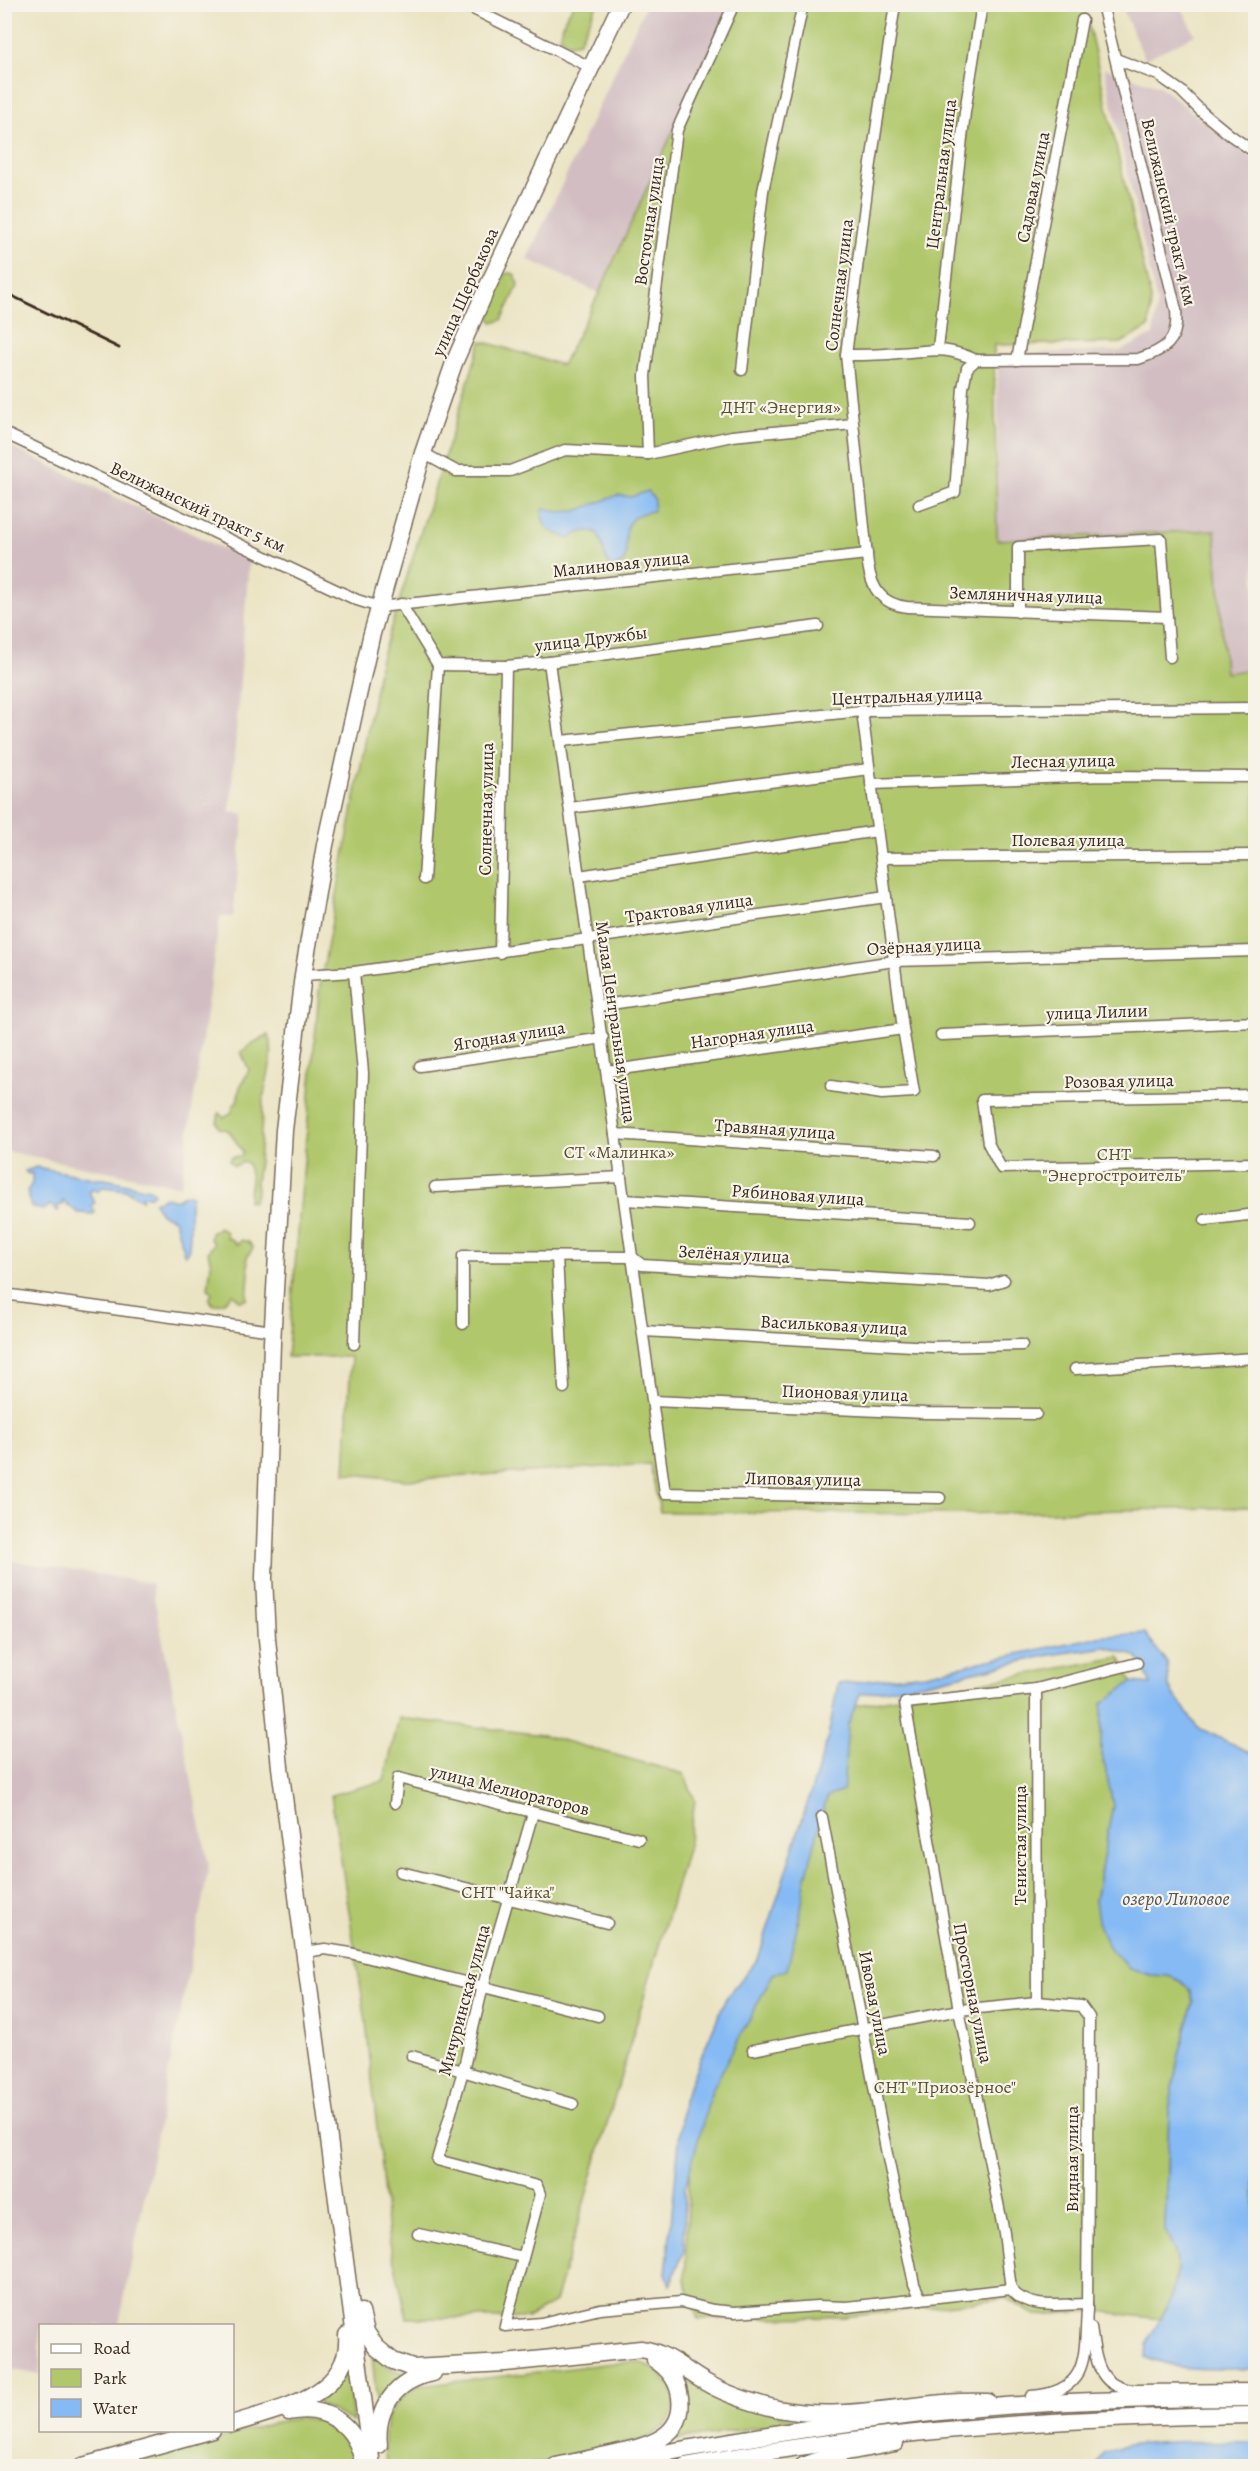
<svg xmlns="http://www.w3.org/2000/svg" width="1260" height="2471" font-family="Alegreya,serif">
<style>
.industrial{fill:#d2bec2}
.green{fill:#b0c76c;stroke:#767845;stroke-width:1.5}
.water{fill:#85baf4;stroke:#607289;stroke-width:1.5}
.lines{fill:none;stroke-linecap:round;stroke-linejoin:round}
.minor-casing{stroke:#796b58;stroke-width:13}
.primary-casing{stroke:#796b58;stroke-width:19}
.trunk-casing{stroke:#796b58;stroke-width:19}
.minor{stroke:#fff;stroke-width:10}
.primary{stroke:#fff;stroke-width:16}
.trunk{stroke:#fff;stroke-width:16}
.rail{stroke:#3b2a1e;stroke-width:3}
.labels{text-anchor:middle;stroke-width:4.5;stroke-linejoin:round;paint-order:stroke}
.street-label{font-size:18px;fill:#3b2a1e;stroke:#f7f3e8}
.park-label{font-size:18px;fill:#585132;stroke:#f7f3e8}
.water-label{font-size:20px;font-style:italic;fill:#51555e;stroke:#f7f3e8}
</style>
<rect width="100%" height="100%" fill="#f7f3e8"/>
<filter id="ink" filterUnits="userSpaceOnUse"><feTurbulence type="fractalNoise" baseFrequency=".0167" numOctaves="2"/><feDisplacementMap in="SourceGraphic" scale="12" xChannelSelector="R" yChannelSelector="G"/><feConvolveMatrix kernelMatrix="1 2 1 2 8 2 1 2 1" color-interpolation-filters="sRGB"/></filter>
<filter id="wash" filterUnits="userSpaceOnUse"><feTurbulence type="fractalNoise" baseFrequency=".008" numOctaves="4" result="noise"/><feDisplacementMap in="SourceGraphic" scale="24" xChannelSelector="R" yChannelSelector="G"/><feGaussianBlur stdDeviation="1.35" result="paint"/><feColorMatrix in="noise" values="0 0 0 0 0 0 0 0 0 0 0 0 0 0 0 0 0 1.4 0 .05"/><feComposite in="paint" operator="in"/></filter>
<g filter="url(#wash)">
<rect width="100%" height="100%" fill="#ebe4c4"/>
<g class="industrial">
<polygon points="646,5 731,5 599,293 527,259"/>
<polygon points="1121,5 1181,5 1195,35 1145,59"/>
<polygon points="1104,68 1159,86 1255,161 1255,669 1225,673 997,540 998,354 1120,351 1153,335 1157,303"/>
<polygon points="5,444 249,561 230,812 244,814 233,917 220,916 181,1186 5,1151"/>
<polygon points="4,1559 151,1583 209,1867 119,2325 40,2326 40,2375 4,2368"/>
</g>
<g class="green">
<polygon points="574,5 597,5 579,42 569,44 560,36 565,18"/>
<polygon points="731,5 1084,5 1151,299 1149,327 1121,343 994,345 997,540 1215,530 1225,673 1255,669 1255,1507 957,1514 660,1512 650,1464 406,1480 345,1473 351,1357 287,1357 319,991 380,662 481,341 562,365 599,293"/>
<polygon points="510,273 514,274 519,284 502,320 493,323 488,313 505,274"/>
<path d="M268,1035C277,1053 266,1077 264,1096C260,1125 262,1153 256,1181L257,1191L253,1202L248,1201L251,1180L248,1164L244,1162L234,1166L229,1161L232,1157L241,1156L243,1152L228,1130L219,1128L217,1122L219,1113L224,1118L232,1112L233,1106L237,1102L240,1087L249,1070L241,1052C250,1045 258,1039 268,1035Z"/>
<polygon points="219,1227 226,1232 227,1239 231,1239 237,1245 241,1240 249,1242 253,1248 247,1257 249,1274 247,1299 240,1301 233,1294 224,1302 214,1305 209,1300 212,1293 208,1288 211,1264 208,1252 214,1243 210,1239 211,1233"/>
<polygon points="1120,1657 1132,1682 1102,1704 1101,1748 1113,1805 1095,1901 1150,1975 1168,1976 1181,1981 1190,1991 1193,2003 1178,2059 1169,2111 1165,2230 1176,2254 1178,2270 1170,2302 1159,2319 1098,2311 1035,2315 1006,2298 843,2317 698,2319 685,2280 692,2109 775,1944 847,1707"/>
<polygon points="399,1718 543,1735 684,1774 695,1800 688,1846 555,2302 528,2318 407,2318 388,2235 366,2022 331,1795 384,1781"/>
<polygon points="372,2356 392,2369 408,2374 377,2404"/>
<path d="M637,2362C661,2366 685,2396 669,2420C662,2430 653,2434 643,2440L525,2466H386C383,2429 382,2406 419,2386L614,2363Z"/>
<polygon points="347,2372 348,2375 353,2422 317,2403"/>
<polygon points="683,2378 795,2420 795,2421 676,2440 688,2411 688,2393"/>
<path d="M302,2418C342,2423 344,2432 359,2466H125L280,2421Z"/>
</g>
<g class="water">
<path d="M648,491L654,499L653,511C602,517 646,565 611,567C601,556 605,542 596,532C585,530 578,532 569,539C552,530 544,534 542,512L545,508L559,512L576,511L618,495L631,497Z"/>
<path d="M36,1167L97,1179C108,1177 136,1188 150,1189L154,1193L151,1196H142V1200L126,1190L103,1187L97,1192L94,1189L89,1192L95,1203L92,1205L95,1213L93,1214L78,1213L63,1201V1205L56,1206L59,1210L57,1211L50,1205L44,1210L31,1207L27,1191C34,1182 32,1182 32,1173L28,1174L25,1171Z"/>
<path d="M184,1195H192L190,1204V1236L189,1249L186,1255L183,1252L184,1249C179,1239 178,1229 174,1219L161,1214L154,1202L166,1197L176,1200Z"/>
<path d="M1145,1633L1167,1663L1169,1687L1197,1727L1255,1755V2369C1223,2369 1174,2372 1145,2357L1146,2344L1170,2302L1178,2270L1176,2254L1165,2230L1169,2111L1178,2059L1193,2003L1190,1991L1181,1981L1168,1976L1150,1975L1127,1967L1110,1948L1099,1927L1095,1901L1113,1805L1101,1748L1102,1704L1132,1682L1151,1684L1138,1657L1106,1647L1050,1655L921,1684L860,1694L848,1724L843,1791L827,1797L805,1881L801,1910L787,1970L773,1974L712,2090L685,2188L684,2251L670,2285L666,2274L683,2100L726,1998L758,1959L828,1738L838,1684L925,1674L1096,1637Z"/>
<path d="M1255,2442V2466H1096L1103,2453C1134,2438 1218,2442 1255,2442Z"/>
</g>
</g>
<g filter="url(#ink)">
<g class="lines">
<defs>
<g id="minor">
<polyline points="463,4 590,67"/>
<path d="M895,4L867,190L846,355L868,565C872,590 882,604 907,607L1167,617"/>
<polyline points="1116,59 1158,75 1181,91 1202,112 1230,135 1256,153"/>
<polyline points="938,348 965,112 982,4"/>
<path d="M846,355C863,355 881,355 898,353C933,351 942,345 976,360"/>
<polyline points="1017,360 1082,20"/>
<polyline points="742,370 763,191 803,4"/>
<polyline points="4,433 357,600 379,607 867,554"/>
<polyline points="423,453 456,471 510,471 565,450 648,454 732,436 853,424"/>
<polyline points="648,454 645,376 677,130 734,4"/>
<path d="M919,505L955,492L963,388L967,368L976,360L1138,359C1166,350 1179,341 1176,310L1102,4"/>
<polyline points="401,604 438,665 506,666 549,662 818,626"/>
<polyline points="1018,612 1018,547 1161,539 1170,657"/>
<polyline points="549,662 665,1493 940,1498"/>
<polyline points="561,741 862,711 1256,708"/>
<polyline points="871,784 1103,776 1256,777"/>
<polyline points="570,808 869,769"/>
<polyline points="881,858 1256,855"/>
<polyline points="579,876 877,831"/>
<polyline points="424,879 438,665"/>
<polyline points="500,953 506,666"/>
<polyline points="354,972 363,1073 354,1344"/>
<polyline points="303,975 354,972 886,897"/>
<polyline points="598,1006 894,961 1256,951"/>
<polyline points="941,1035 1256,1022"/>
<polyline points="420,1066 603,1038"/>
<polyline points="607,1071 903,1029"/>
<polyline points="831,1086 882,1094 914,1092 903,1029 862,711"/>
<polyline points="1256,1095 982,1100 988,1143 1001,1168 1256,1163"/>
<polyline points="615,1134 934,1156"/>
<polyline points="435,1187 621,1177"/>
<polyline points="625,1200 970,1222"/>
<polyline points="1205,1220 1256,1214"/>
<polyline points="557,1257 564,1388"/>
<polyline points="4,1294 273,1331"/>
<polyline points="463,1324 463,1256 632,1257 642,1265 989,1285 1004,1280"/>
<polyline points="644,1331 931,1347 1022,1345"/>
<polyline points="1075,1369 1256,1358"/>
<polyline points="653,1401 925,1413 1036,1414"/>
<polyline points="1036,1689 1037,2002"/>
<polyline points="395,1803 398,1778 639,1839"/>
<path d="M533,1813L483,1986L463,2071L437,2160L537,2186L540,2194L505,2326L541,2323L600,2309L681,2302L713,2310L735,2312L817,2306L847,2307L1011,2289C1027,2311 1063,2304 1087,2304"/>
<polyline points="822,1817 886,2149 914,2284 921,2299"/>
<polyline points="401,1872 607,1923"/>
<polyline points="305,1952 325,1949 350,1953 598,2016"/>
<path d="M753,2050L959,2010L1037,2002L1081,2006L1089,2017L1087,2310C1084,2356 1090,2392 1031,2396"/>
<polyline points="412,2056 573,2104"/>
<polyline points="418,2234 523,2257"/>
<polyline points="1011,2289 1004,2233 959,2010 905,1703 1036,1689 1137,1663"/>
<path d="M1091,2328C1096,2359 1097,2389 1136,2390L1256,2389"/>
</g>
<g id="primary">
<path d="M361,2312L366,2332L376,2347L393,2361L412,2368L505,2363L641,2349C666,2352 684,2370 705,2382C727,2395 753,2403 778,2409C848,2423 917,2399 988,2402"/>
<path d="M289,2412C326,2404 357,2425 363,2463"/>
<path d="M232,2424C277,2409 352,2397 347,2335"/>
<path d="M379,2445C375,2408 396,2380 433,2373"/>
<polyline points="83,2466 212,2430"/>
<polyline points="372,2466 280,1767 267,1639 264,1578 272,1343 284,1130 303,975 325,845 371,637 423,453 454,363 486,290 621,4"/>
<path d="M556,2466C574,2462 592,2458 611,2454C642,2447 686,2440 680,2397C678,2380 669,2369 655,2360"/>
<polyline points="803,2466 836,2454 895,2443"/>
</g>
<g id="trunk">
<path d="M596,2466C716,2442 837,2422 960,2410C1058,2400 1157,2398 1256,2398"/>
<path d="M685,2466C872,2430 1065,2417 1256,2415"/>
</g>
</defs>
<use href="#minor" class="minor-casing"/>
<use href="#primary" class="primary-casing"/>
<use href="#trunk" class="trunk-casing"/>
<use href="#minor" class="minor"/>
<use href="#primary" class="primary"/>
<use href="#trunk" class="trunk"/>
<polyline class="rail" points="4,292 119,348"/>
</g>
</g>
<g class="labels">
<g class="street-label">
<text transform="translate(941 174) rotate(-83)" y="6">Центральная улица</text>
<text transform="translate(1033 187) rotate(-79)" y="6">Садовая улица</text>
<text transform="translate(1169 212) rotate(77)" y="6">Велижанский тракт 4 км</text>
<text transform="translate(649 221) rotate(-82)" y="6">Восточная улица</text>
<text transform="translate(839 285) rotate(-83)" y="6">Солнечная улица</text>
<text transform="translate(465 292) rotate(-66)" y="6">улица Щербакова</text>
<text transform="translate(198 507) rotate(25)" y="6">Велижанский тракт 5 км</text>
<text transform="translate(621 564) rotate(-6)" y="6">Малиновая улица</text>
<text transform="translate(1026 595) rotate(2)" y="6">Земляничная улица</text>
<text transform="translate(591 639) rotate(-7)" y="6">улица Дружбы</text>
<text transform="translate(907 696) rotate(-2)" y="6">Центральная улица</text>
<text transform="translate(1063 761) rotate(-1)" y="6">Лесная улица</text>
<text transform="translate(486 809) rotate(-89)" y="6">Солнечная улица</text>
<text x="1068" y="846">Полевая улица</text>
<text transform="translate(689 908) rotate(-8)" y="6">Трактовая улица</text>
<text transform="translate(924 946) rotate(-3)" y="6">Озёрная улица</text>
<text transform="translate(1097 1012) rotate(-2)" y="6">улица Лилии</text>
<text transform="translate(616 1022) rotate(82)" y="6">Малая Центральная улица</text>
<text transform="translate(752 1034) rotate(-8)" y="6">Нагорная улица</text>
<text transform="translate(509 1036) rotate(-9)" y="6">Ягодная улица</text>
<text transform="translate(1119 1081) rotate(-1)" y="6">Розовая улица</text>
<text transform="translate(775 1129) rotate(4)" y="6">Травяная улица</text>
<text transform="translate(798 1195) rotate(4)" y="6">Рябиновая улица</text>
<text transform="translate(734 1254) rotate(3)" y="6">Зелёная улица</text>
<text transform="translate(834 1325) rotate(3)" y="6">Васильковая улица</text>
<text transform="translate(845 1393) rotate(2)" y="6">Пионовая улица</text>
<text transform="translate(803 1479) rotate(1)" y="6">Липовая улица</text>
<text transform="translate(510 1790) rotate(14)" y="6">улица Мелиораторов</text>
<text transform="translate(1020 1845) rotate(-90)" y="6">Тенистая улица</text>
<text transform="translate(973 1993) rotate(79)" y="6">Просторная улица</text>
<text transform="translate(464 2000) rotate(-75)" y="6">Мичуринская улица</text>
<text transform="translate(875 2003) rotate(79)" y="6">Ивовая улица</text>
<text transform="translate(1072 2159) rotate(-90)" y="6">Видная улица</text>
</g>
<g class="park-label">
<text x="781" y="413">ДНТ «Энергия»</text>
<text x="619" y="1158">CТ «Малинка»</text>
<text x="1114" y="1160">СНТ<tspan x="1114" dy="21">"Энергостроитель"</tspan></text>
<text x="508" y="1898">СНТ "Чайка"</text>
<text x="945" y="2093">СНТ "Приозёрное"</text>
</g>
<g class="water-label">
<text x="1176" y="1905">озеро Липовое</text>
</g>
</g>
<rect width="1260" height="2471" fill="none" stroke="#f7f3e8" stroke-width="24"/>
<rect x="39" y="2324" width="195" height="108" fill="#f7f3e8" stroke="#aca397" stroke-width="1.5"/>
<rect x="51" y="2344" width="30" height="9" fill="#ffffff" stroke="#aca397" stroke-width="1.5"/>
<text x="93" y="2354" font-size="18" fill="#3b2a1e">Road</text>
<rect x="51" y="2369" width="30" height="18" fill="#b0c76c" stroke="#aca397" stroke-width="1.5"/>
<text x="93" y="2384" font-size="18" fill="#3b2a1e">Park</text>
<rect x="51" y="2399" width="30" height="18" fill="#85baf4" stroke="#aca397" stroke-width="1.5"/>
<text x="93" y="2414" font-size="18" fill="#3b2a1e">Water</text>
</svg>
